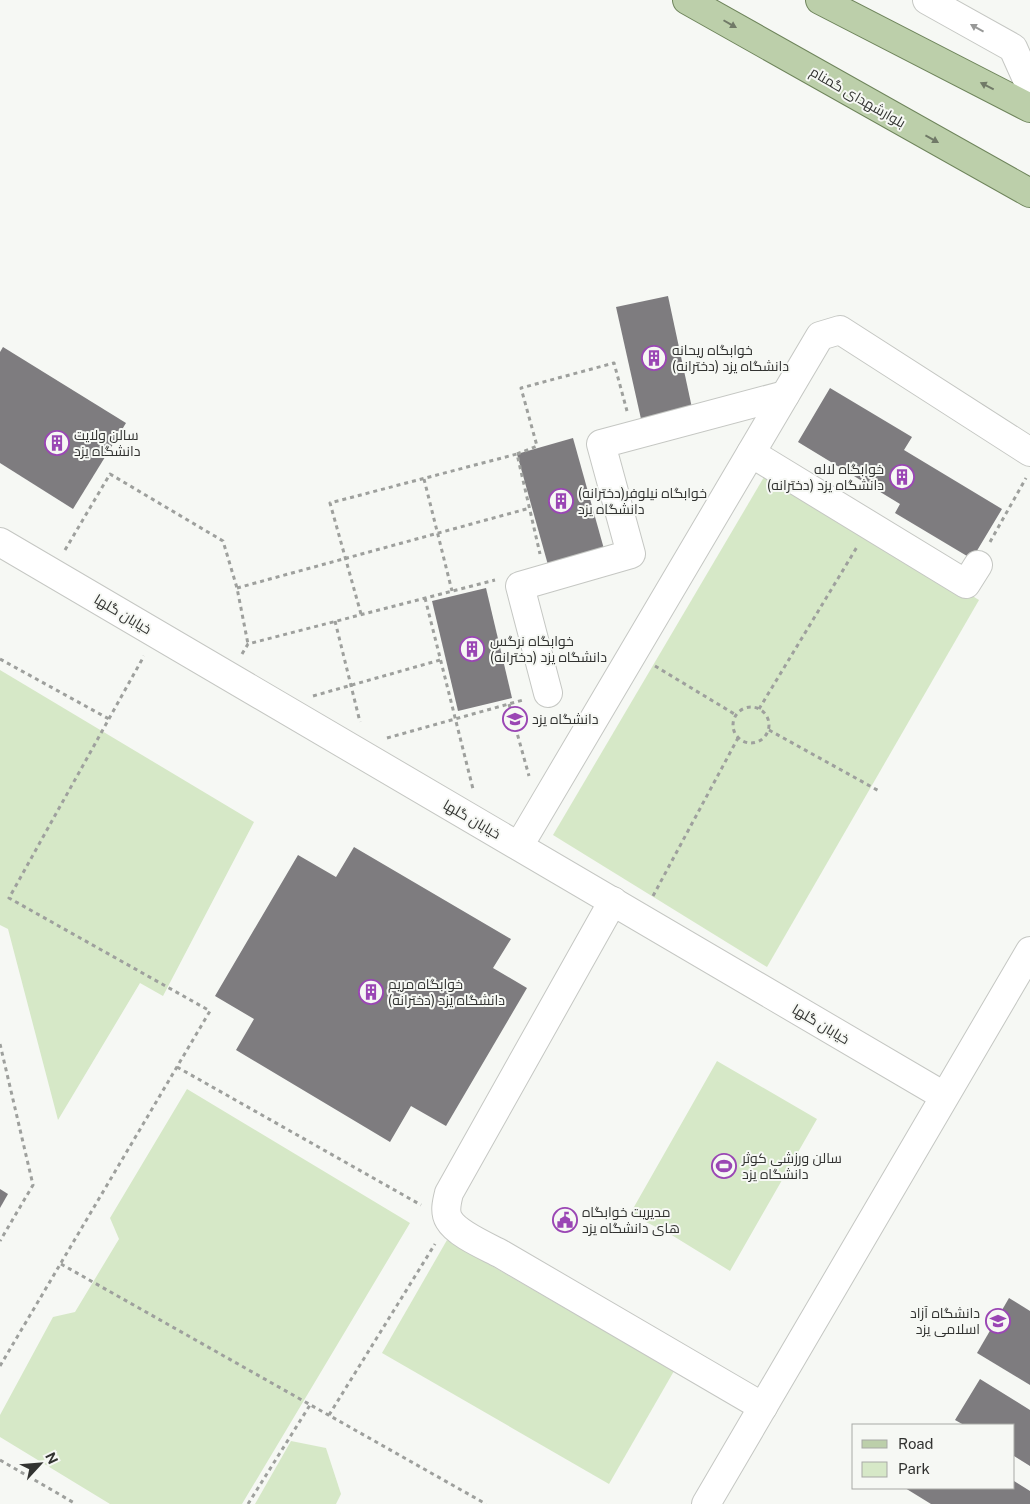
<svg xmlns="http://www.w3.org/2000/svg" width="1030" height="1504" font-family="'Public Sans',Cairo,sans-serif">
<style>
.green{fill:#d6e8c7}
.building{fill:#7e7c7f}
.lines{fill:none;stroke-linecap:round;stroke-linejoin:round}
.minor-casing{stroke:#c5c7c3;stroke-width:30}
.major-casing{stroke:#6e845b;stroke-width:30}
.path{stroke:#9ea09d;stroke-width:3;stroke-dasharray:4 4;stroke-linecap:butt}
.minor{stroke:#fff;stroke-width:28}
.major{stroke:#bccfaa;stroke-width:28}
.oneway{fill:#707967}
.oneway2{fill:#989998}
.labels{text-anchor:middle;stroke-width:4;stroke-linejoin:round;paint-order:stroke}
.street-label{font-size:14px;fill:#323331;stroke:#f6f8f4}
.poi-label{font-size:14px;fill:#323331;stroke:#f6f8f4;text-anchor:start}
</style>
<rect width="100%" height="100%" fill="#f6f8f4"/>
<g class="green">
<polygon points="767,472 979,600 767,967 553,835"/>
<polygon points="0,670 254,822 163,996 140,983 58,1120 8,929 0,925"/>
<polygon points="717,1061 817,1119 730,1271 670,1234 630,1214"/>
<polygon points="187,1089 410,1223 242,1504 110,1504 0,1437 0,1415 53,1317 75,1312 119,1239 110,1218"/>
<polygon points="447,1240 674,1371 609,1484 382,1353"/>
<polygon points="291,1441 326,1448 341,1494 336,1504 255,1504"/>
</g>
<g class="building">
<polygon points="668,296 692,408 641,419 616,307"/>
<polygon points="3,347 126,423 73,509 0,463 0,352"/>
<polygon points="830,388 912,437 904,450 1002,509 972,559 895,513 900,504 798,442"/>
<polygon points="573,438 604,549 548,565 517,454"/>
<polygon points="486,588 512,698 458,711 432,601"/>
<polygon points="354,847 511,939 493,968 527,988 446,1126 411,1106 390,1142 236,1050 254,1019 215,996 298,855 336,877"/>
<polygon points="0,1189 8,1194 0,1208"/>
<polygon points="1009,1298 1030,1311 1030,1385 977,1353"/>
<polygon points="980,1379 1030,1410 1030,1466 1014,1456 1014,1425 964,1425 955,1420"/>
<polygon points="1014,1481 1030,1491 1030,1504 931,1504 905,1488 1014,1488"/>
</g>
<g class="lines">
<defs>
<g id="minor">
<polyline points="927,0 1013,48 1030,86"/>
<polyline points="751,453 966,584 978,565"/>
<polyline points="0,542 944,1096"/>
<polyline points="548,693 520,586 631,554 601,444 785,395"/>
<polyline points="519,846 820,336 840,330 1030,452"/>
<path d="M613,901L449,1193C447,1201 444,1212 449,1220C457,1234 486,1246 501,1254L763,1407"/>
<polyline points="706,1504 1030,951"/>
</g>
<g id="major">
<polyline points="687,0 1030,193"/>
<polyline points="820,0 1030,108"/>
</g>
</defs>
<use href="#minor" class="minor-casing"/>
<use href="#major" class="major-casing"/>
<g class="path">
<polyline points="517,454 537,446 521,388 614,363 627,411"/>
<polyline points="424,479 452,591"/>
<polyline points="990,542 1026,478"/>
<polyline points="65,550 110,474 223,541 237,588 248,644"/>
<polyline points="237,588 530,508"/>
<polyline points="425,598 473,789"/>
<polyline points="361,614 330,503 517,454 540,554"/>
<polyline points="335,621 360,722"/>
<polyline points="242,654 248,644 495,580"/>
<polyline points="0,659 109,719"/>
<polyline points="655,666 736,715"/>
<polyline points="313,696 440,660"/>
<polyline points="509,704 529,776"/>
<circle cx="751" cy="725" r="18"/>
<polyline points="759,709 857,547"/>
<polyline points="769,730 879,791"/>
<polyline points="387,738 523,700"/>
<polyline points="653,896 738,738"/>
<polyline points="0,1044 33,1185 0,1241"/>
<polyline points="177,1067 421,1205"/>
<polyline points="61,1264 486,1504"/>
<polyline points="0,1366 210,1011 9,898 144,656"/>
<polyline points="329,1415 435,1244"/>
<polyline points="0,1460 76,1504"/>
<polyline points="248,1504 310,1405"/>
</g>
<use href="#minor" class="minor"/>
<use href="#major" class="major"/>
</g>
<defs><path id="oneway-solid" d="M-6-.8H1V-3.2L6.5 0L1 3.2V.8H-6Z" transform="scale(1.25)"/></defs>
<g class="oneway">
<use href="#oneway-solid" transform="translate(730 24) rotate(30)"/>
<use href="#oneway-solid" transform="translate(987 86) rotate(-153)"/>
<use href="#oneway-solid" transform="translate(932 139) rotate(29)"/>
</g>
<use class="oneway2" href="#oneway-solid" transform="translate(977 28) rotate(-151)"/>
<defs>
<symbol id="building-ring" viewBox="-11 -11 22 22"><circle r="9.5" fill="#f6f8f4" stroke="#9a46b4" stroke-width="1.5"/><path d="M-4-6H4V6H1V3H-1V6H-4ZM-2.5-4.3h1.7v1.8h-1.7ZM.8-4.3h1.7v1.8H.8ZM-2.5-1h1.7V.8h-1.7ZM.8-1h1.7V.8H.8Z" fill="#9a46b4"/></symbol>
<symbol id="university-ring" viewBox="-11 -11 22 22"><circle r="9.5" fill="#f6f8f4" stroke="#9a46b4" stroke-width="1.5"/><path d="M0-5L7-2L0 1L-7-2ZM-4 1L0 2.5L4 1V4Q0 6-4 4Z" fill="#9a46b4"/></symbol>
<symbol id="stadium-ring" viewBox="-11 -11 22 22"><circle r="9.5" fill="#f6f8f4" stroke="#9a46b4" stroke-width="1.5"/><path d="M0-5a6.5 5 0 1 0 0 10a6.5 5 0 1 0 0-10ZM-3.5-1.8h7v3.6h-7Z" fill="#9a46b4"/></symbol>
<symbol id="civic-ring" viewBox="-11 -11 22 22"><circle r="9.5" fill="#f6f8f4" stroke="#9a46b4" stroke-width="1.5"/><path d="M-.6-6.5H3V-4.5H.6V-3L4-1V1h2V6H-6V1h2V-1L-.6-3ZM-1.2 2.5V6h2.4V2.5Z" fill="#9a46b4"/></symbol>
</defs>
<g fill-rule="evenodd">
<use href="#building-ring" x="640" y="344" width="28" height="28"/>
<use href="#building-ring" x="43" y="429" width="28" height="28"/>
<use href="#building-ring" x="888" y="463" width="28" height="28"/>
<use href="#building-ring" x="547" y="487" width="28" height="28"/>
<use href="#building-ring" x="458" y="635" width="28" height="28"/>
<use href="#university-ring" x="501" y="705" width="28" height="28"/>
<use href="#building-ring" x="357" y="978" width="28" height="28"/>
<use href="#stadium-ring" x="710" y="1152" width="28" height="28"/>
<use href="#civic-ring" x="551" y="1206" width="28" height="28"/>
<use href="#university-ring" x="984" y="1307" width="28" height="28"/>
</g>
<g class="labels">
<g class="street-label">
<text transform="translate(858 97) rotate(30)" y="5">بلوارشهدای گمنام</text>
<text transform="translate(123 614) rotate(31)" y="5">خیابان گلها</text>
<text transform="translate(472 819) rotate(30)" y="5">خیابان گلها</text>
<text transform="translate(821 1024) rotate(31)" y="5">خیابان گلها</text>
</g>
<g class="poi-label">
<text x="672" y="355">خوابگاه ریحانه<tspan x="672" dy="16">(دخترانه) دانشگاه یزد</tspan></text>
<text x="74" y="440">سالن ولایت<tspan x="74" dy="16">دانشگاه یزد</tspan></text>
<text x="884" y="474" text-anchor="end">خوابگاه لاله<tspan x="884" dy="16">(دخترانه) دانشگاه یزد</tspan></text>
<text x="578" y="498">خوابگاه نیلوفر(دخترانه)<tspan x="578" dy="16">دانشگاه یزد</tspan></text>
<text x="490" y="646">خوابگاه نرگس<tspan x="490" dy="16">(دخترانه) دانشگاه یزد</tspan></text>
<text x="532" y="724">دانشگاه یزد</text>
<text x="388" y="989">خوابگاه مریم<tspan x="388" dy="16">(دخترانه) دانشگاه یزد</tspan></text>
<text x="742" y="1163">سالن ورزشی کوثر<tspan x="742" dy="16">دانشگاه یزد</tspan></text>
<text x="582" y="1217">مدیریت خوابگاه<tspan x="582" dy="16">های دانشگاه یزد</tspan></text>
<text x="980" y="1318" text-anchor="end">دانشگاه آزاد<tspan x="980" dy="16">اسلامی یزد</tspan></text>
</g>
</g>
<rect x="852" y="1424" width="162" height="65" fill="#f6f8f4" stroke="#a8a9a6"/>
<rect x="862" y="1440" width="25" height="8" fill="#bccfaa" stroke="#a8a9a6"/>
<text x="898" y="1449" font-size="15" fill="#323331">Road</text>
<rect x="862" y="1462" width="25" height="15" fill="#d6e8c7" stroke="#a8a9a6"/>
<text x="898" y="1474" font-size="15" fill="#323331">Park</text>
<g transform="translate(40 1464) rotate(64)" stroke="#f6f8f4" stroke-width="4" paint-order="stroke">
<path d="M0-4L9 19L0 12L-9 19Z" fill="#323331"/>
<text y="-8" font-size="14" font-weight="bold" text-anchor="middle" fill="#323331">N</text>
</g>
</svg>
